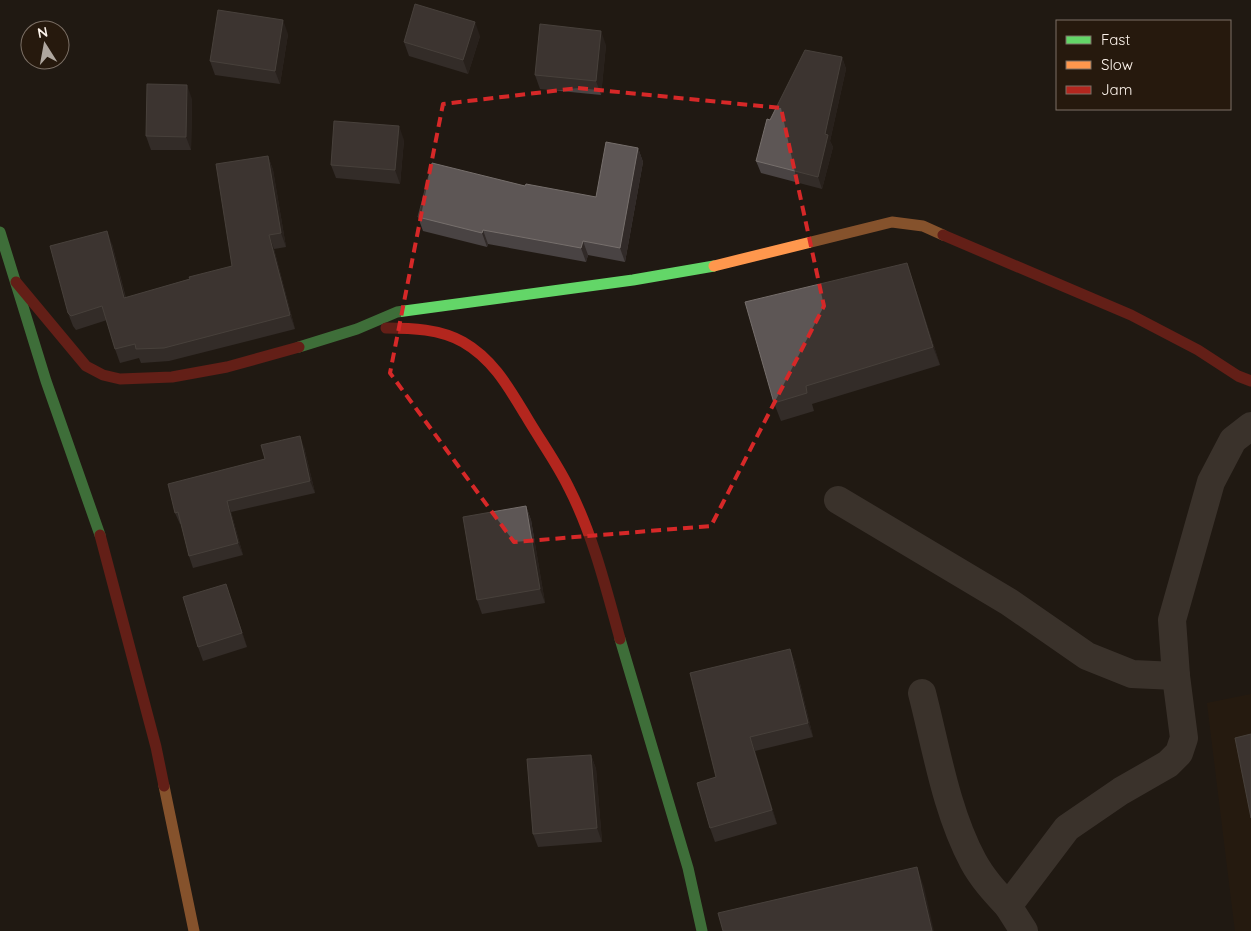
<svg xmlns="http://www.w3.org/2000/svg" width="1251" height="931" font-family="Quicksand,sans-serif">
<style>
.built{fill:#2c1c0c}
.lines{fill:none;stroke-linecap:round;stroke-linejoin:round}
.street{stroke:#5a514b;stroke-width:28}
.fast{stroke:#63d668;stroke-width:11}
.slow{stroke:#ff974d;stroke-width:11}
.jam{stroke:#b3261e;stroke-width:11}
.wall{fill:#494343}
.shaded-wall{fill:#312a28}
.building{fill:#5d5655;stroke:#766f6c}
.marked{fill:none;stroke:#d62828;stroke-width:4;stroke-dasharray:10 6;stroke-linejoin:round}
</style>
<rect width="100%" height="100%" fill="#201913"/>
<polygon class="built" points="1251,694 1251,931 1235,931 1207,703"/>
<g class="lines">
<g class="street">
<polyline points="838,500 1009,602 1087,656 1132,674 1176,676"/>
<path d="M922,693C936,747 946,811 973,861C982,878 995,892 1008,906"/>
<polyline points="1024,931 1008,906 1067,828 1121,791 1168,764 1179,753 1184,738 1176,676 1172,620 1211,482 1233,440 1251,426"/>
</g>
<g class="fast">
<polyline points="0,232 46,381 100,535"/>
<polyline points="299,347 357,329 397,312 633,280 714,266"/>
<polyline points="620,639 688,868 702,931"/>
</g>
<g class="slow">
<polyline points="714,266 892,222 923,226 943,235"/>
<polyline points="164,786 194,931"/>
</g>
<g class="jam">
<polyline points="943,235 1131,315 1198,350 1238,376 1251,381"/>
<polyline points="16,282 86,366 103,375 120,379 172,377 227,367 299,347"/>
<path d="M386,328C412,328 440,329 463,342C493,359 509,388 526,416C540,440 557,463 569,488C593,535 606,588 620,639"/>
<polyline points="100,535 156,747 164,786"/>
</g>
</g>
<g class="wall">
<polygon points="288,34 280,84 215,75 210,61"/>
<polygon points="480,36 468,74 409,56 404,42"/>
<polygon points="606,45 601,95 540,89 535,75"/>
<polygon points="842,57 846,69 830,141 833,147 822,189 761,173 756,161 770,120"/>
<polygon points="192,99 191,150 151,150 146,136"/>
<polygon points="404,140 400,184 336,178 331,165"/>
<polygon points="638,148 643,162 625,262 588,255 586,262 488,244 487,247 423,231 418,217 525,186 596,197"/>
<polygon points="268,156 273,170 286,247 274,249 295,329 169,361 141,363 139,358 120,363 115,349 107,320 76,330 73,326 68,313 112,244 126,298 232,266"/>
<polygon points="913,281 940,365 812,404 814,411 781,421 774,403"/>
<polygon points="304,447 315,493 231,512 243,555 193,568 189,556 181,524 180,524 175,513 265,459"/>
<polygon points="526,506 531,520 545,603 482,614 477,600"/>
<polygon points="231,598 247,647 203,661 198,647"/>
<polygon points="790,649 795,663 813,737 755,751 777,824 715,842 710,828 716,777"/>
<polygon points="591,755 596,769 602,842 538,847 533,834"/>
</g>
<g class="shaded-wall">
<polygon points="283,20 288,34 280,84 275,71"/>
<polygon points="475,22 480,36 468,74 463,60"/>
<polygon points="601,31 606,45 601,95 596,81"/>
<polygon points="842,57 846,69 830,141 833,147 822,189 818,177 825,134"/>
<polygon points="187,85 192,99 191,150 186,137"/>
<polygon points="399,126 404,140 400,184 395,170"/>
<polygon points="638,148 643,162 625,262 620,248"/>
<polygon points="268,156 273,170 286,247 281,233"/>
<polygon points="483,230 488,244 487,247 482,233"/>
<polygon points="107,231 112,244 129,312 124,298"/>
<polygon points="269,235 274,249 295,329 290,315"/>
<polygon points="583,241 588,255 586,262 581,248"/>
<polygon points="907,263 913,281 940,365 933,347"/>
<polygon points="300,436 304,447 315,493 310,481"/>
<polygon points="227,501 231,512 243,555 238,543"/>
<polygon points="526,506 531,520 545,603 540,589"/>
<polygon points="226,584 231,598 247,647 242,633"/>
<polygon points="790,649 795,663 813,737 808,723"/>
<polygon points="750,737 755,751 777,824 772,810"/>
<polygon points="591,755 596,769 602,842 597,828"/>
<polygon points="917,867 924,887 934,931 932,931"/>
</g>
<g class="building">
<polygon points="415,4 475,22 463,60 404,42"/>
<polygon points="218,10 283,20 275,71 210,61"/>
<polygon points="540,24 601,31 596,81 535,75"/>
<polygon points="805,50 842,57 825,134 828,135 818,177 756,161 767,119 770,120"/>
<polygon points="147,84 187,85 186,137 146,136"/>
<polygon points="334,121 399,126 395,170 331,165"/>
<polygon points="606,142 638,148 620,248 583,241 581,248 483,230 482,233 418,217 432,163 525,186 526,184 596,197"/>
<polygon points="268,156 281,233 269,235 290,315 164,348 136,349 135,344 115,349 102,306 71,316 68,313 50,246 107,231 124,298 190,279 189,277 232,266 216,164"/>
<polygon points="907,263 933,347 806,386 807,393 774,403 745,302"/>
<polygon points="300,436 310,481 227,501 238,543 189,556 178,512 175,513 168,484 265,459 261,445"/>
<polygon points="526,506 540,589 477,600 463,517"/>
<polygon points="226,584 242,633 198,647 183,597"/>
<polygon points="790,649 808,723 750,737 772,810 710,828 697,783 716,777 690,673"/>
<polygon points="1251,734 1251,818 1235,738"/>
<polygon points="591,755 597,828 533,834 527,759"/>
<polygon points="917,867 932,931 723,931 718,913"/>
</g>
<path d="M0 0H1251V931H0ZM578,88L781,108L824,306L711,526L514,542L390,373L443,104Z" fill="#201913" fill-opacity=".55" fill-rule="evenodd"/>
<path class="marked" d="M578,88L781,108L824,306L711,526L514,542L390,373L443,104Z"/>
<rect x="1056" y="20" width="175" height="90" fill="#26190d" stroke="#7c7066"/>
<rect x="1066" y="36" width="25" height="8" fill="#63d668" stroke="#7c7066"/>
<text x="1101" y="45" font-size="15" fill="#fcf3eb">Fast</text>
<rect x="1066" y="61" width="25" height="8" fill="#ff974d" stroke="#7c7066"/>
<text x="1101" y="70" font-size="15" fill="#fcf3eb">Slow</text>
<rect x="1066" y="86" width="25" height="8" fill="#b3261e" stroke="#7c7066"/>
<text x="1101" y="95" font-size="15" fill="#fcf3eb">Jam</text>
<g transform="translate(45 45) rotate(349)"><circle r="24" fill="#26190d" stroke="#7c7066"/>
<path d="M0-4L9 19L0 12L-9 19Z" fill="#afa79f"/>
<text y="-8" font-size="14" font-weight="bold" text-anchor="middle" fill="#fcf3eb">N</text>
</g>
</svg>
